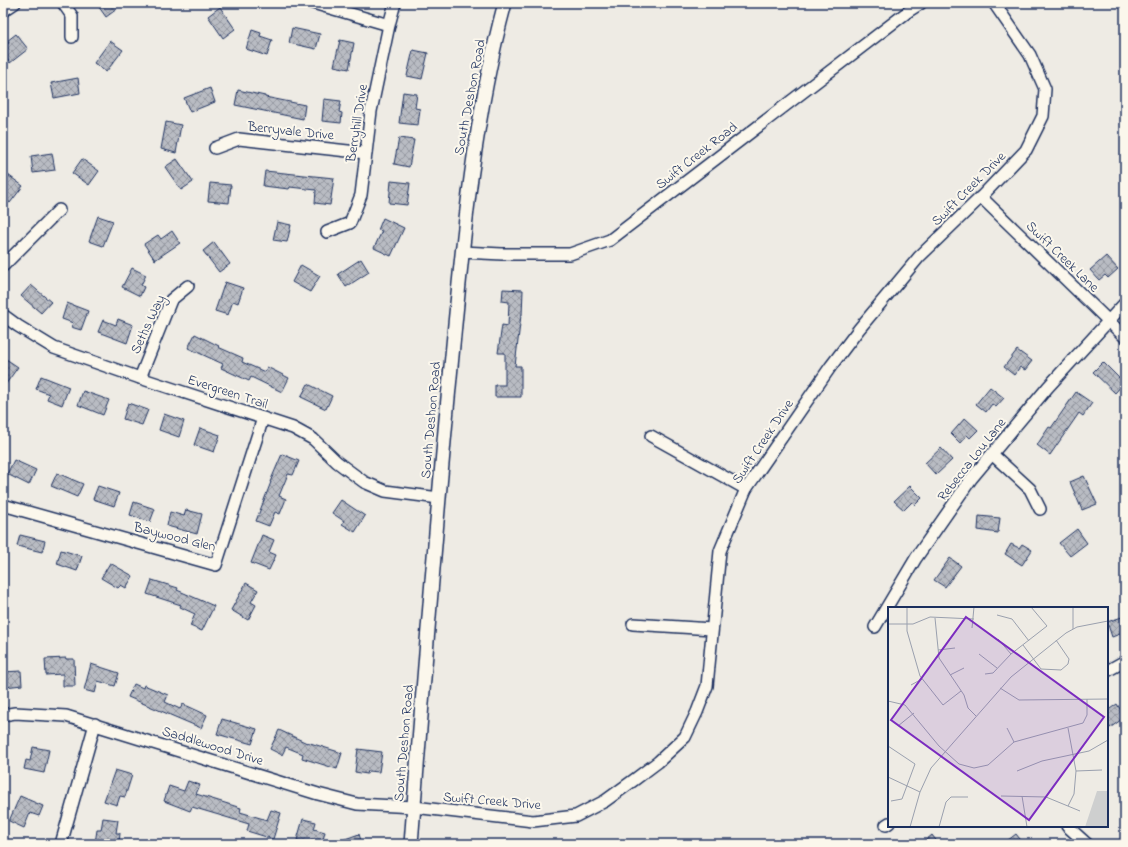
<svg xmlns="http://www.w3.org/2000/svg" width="1128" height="847" font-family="'Indie Flower',sans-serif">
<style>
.building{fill:url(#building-cross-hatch);stroke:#1b2f5e}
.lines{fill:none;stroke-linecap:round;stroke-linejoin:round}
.minor-casing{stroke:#1b2f5e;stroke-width:14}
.tertiary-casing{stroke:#1b2f5e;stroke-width:16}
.minor{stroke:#fbf7ec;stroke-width:11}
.tertiary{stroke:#fbf7ec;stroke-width:13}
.labels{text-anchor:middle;stroke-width:4;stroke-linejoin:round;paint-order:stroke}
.street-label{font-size:14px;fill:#1b2f5e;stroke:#fbf7ec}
.inset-road{fill:none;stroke:#9aa0ae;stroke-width:1}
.view{fill:#7b2cbf;fill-opacity:0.15;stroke:#7b2cbf;stroke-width:2}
.inset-edge{fill:none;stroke:#1b2f5e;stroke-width:2}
</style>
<defs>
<pattern id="building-cross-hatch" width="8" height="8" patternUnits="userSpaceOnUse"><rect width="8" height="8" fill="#b9bcc3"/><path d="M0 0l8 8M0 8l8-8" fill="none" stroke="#9699a2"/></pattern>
</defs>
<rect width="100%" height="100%" fill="#eeebe4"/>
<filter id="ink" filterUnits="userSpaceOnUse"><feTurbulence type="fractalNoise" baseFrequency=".025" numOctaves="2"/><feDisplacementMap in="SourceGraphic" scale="8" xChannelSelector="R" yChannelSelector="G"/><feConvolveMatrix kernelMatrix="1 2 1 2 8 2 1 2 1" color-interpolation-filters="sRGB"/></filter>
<g filter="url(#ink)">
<g class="building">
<polygon points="96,3 113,3 117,9 106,17"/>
<polygon points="220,7 235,29 223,38 208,16"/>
<polygon points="292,28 320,34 316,49 289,43"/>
<polygon points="252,30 261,33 260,36 272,40 267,56 246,49"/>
<polygon points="16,34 28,49 10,63 3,53 3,48 9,43 7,41"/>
<polygon points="340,40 354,43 349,69 334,66"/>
<polygon points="110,41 123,50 106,72 94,63"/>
<polygon points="413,50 428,53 422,79 407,76"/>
<polygon points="78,78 80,93 54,98 51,83"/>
<polygon points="210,88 215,102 190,112 184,98"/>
<polygon points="238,90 265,96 265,97 305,105 303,119 235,105"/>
<polygon points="403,92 417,94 415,108 420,109 418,125 399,123"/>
<polygon points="324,99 341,101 339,112 342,113 341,123 322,121"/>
<polygon points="166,122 181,125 176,153 161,149"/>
<polygon points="399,138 414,140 409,167 394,164"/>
<polygon points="52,153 55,170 33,173 31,156"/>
<polygon points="82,159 99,171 89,185 72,173"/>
<polygon points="177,159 193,182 181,190 165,167"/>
<polygon points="265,171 334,178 330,205 315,203 316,190 290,187 289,189 263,186"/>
<polygon points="8,175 23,186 10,203 3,198 3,182"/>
<polygon points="391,181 410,183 407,205 389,203"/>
<polygon points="210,183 231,185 229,203 208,201"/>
<polygon points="98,216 113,221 103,246 89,241"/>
<polygon points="383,218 404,228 391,256 374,248 382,231 378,230"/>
<polygon points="277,222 291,225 287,242 273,240"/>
<polygon points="172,231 180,243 155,260 144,244 158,235 161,239"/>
<polygon points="214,242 230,264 219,272 203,251"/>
<polygon points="1106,256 1118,269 1108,278 1105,275 1099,280 1090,270"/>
<polygon points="361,259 369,272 346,287 338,274"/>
<polygon points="301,265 320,276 310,292 292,282"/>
<polygon points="132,268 146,275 141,285 144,287 140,296 122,287"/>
<polygon points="225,282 243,288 238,303 233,301 228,315 215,311"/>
<polygon points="31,285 51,302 41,313 21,296"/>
<polygon points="503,289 523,290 522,315 521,315 515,366 521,366 521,397 495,397 495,385 505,385 505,353 498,353 502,325 508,326 509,302 502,301"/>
<polygon points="67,303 88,311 81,330 71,327 73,323 62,319"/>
<polygon points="118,319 133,325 127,343 98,332 103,320 116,325"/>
<polygon points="195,334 219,346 218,347 243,358 242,362 265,372 267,367 289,378 282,392 251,377 249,381 221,368 223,364 188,348"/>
<polygon points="1017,350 1032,361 1025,370 1020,367 1014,375 1004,367"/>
<polygon points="3,357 18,367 3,388"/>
<polygon points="1103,362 1124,383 1115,393 1093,372"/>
<polygon points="41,376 69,387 62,405 47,399 49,394 36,389"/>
<polygon points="308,384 332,396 326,409 301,397"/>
<polygon points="990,387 1004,398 996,407 992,404 986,412 976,404"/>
<polygon points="83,391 109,400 103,415 78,405"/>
<polygon points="1076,392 1092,403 1083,416 1079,413 1050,455 1037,445 1049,427 1051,428"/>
<polygon points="128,403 148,410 142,425 123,419"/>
<polygon points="164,414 184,421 179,437 159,430"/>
<polygon points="965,418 978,430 970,438 967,435 960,443 951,434"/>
<polygon points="200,428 220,435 214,452 194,445"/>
<polygon points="941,448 952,460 936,475 925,463"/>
<polygon points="282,454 299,461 293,475 288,474 279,496 286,499 280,514 275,512 269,526 256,521 271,482 270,482"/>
<polygon points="14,460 36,470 29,485 7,474"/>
<polygon points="57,473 83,484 77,497 51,486"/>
<polygon points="1084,476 1097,504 1082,510 1070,482"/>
<polygon points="98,486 119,493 114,506 93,499"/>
<polygon points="910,486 922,498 915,505 912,502 904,510 894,501"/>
<polygon points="341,500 365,516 355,532 342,524 344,521 332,513"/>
<polygon points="134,502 155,509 150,522 130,515"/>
<polygon points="186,510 202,514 197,534 167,526 170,512 184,516"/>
<polygon points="979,516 1000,518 998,533 978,530"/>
<polygon points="1077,529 1087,543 1070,556 1059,543"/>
<polygon points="20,535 45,541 42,552 17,546"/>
<polygon points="262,535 274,540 269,552 276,555 269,570 251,563"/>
<polygon points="1011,544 1019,548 1022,544 1032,550 1022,565 1005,554"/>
<polygon points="61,550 82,556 77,571 57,564"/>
<polygon points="950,558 961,566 945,587 934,580"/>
<polygon points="110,563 133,576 126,588 121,585 118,588 101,578"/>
<polygon points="152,580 178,588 177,590 214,606 202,631 190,626 195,614 180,607 181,605 147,594"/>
<polygon points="246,583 258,590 251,602 256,605 248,620 231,610"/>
<polygon points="1125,616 1125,632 1112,637 1107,622"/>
<polygon points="66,658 66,659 74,659 75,686 63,686 63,674 46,675 45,659"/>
<polygon points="91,664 119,673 115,686 98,681 95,693 84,690"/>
<polygon points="21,671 22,685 5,687 3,672"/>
<polygon points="134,684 143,688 144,685 168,695 165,702 180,709 183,704 207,715 201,728 128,697"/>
<polygon points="1117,704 1125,717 1107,730 1107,711"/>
<polygon points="222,719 257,729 252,744 217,734"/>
<polygon points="279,730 307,743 307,742 342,753 337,769 302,758 303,754 286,747 282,755 270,749"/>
<polygon points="33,747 49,750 44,773 24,769 26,760 30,761"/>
<polygon points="358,749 382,752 379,772 368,771 367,774 355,772"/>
<polygon points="115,770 132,775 125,797 120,796 117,805 104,801"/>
<polygon points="188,781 200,785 196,794 241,808 240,812 267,820 271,810 281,813 273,839 247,831 249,824 192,807 190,811 164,801 169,786 184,791"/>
<polygon points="20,796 43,806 39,816 30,813 24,828 9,821"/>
<polygon points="103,818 118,820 116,833 120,833 119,844 95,843 97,830 101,830"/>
<polygon points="303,819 316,822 314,829 325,832 322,844 312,844 297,840"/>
<polygon points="359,834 362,844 335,844 334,843"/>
<polygon points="1016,834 1024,844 1003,844"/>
<polygon points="932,835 939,844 921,844"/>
</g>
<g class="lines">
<defs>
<g id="minor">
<polyline points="63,3 72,16 72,37"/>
<polyline points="313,3 389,25"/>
<polyline points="3,11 15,3"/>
<polyline points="215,148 239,139 366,153"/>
<polyline points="981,197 1125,337"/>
<polyline points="327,232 350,223 361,195 371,111 389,25 395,3"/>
<polyline points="462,252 502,254 570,254 610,240 910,10 921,3"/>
<polyline points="3,266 59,210"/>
<polyline points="3,315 18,326 54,348 140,378 293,428 313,439 337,462 364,482 385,491 439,498"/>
<polyline points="140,378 171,300 188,286"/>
<polyline points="651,436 746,489"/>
<polyline points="992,454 1030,489 1040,509"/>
<polyline points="3,505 216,565 263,418"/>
<polyline points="633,624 712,629"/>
<polyline points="875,627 916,558 971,479 1048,387 1125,303"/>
<polyline points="1107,671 1125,661"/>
<polyline points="3,715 15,713 66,716 318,794 357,804 414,807 533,821 576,816 605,801 634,780 658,762 685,737 697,712 707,686 720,551 746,489 831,366 859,329 919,257 981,197 1026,150 1043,116 1045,89 1030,55 994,3"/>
<polyline points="886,825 889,823"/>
<polyline points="1067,826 1087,844"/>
<polyline points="61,844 95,724"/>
</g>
<path id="tertiary" d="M411,844C423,688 435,533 450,377C462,251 472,125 505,3"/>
</defs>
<use href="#minor" class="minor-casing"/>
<use href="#tertiary" class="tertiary-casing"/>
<use href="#minor" class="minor"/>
<use href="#tertiary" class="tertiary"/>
</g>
</g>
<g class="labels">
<g class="street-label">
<text transform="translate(469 97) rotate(-79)" y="5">South Deshon Road</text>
<text transform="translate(356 123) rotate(-81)" y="5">Berryhill Drive</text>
<text transform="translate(291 130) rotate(6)" y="5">Berryvale Drive</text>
<text transform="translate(696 155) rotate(-38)" y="5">Swift Creek Road</text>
<text transform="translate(968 188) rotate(-45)" y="5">Swift Creek Drive</text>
<text transform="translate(1063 256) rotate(44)" y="5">Swift Creek Lane</text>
<text transform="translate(147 324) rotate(-65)" y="5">Seths Way</text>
<text transform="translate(228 391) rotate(18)" y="5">Evergreen Trail</text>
<text transform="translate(430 420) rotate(-85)" y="5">South Deshon Road</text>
<text transform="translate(762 441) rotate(-56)" y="5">Swift Creek Drive</text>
<text transform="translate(971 459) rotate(-52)" y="5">Rebecca Lou Lane</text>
<text transform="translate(175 536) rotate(14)" y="5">Baywood Glen</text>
<text transform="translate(403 743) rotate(-85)" y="5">South Deshon Road</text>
<text transform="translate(213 745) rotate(17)" y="5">Saddlewood Drive</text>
<text transform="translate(492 800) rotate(5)" y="5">Swift Creek Drive</text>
</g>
</g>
<g transform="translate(888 607)">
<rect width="220" height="220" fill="#eeebe4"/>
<path d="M209,184H220V220H197Z" fill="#cecfcf"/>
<path class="inset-road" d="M19,0V24L32,69L55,98L73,84M109,8L124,12L141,34M47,11L51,51L76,88L80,101L88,109M0,17H25L42,10L86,12M84,21L86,0M185,22V0M110,32L123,47M135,38L153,62L173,63L180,57L181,52L168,33M50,43L67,41M91,47L109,61M97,67L105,66L123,47L159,19L143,0M62,68L76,61M23,78L34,72M112,81L131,93L220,92M0,94L17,98L51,139L71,157L86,161L100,158L126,135L195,116L199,108V92M10,119L26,106M119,121L126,135M0,139L27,157L14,192L3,194M129,164L154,154L201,144L220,133M188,164L214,163M0,170L32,185M113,189L158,190L192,204M134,189L139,220M180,199L186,187L188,164L180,121M22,220L32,185L43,161L123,70L178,26L189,20L220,14M51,220L58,195L63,190H80"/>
<path class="view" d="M78,10L216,110L141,213L3,113Z"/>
<rect width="220" height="220" class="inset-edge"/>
</g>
<rect width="1128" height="847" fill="none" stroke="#fbf7ec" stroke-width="16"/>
<rect x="8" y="8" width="1112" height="831" fill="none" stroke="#1b2f5e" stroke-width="1.5" filter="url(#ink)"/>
</svg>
